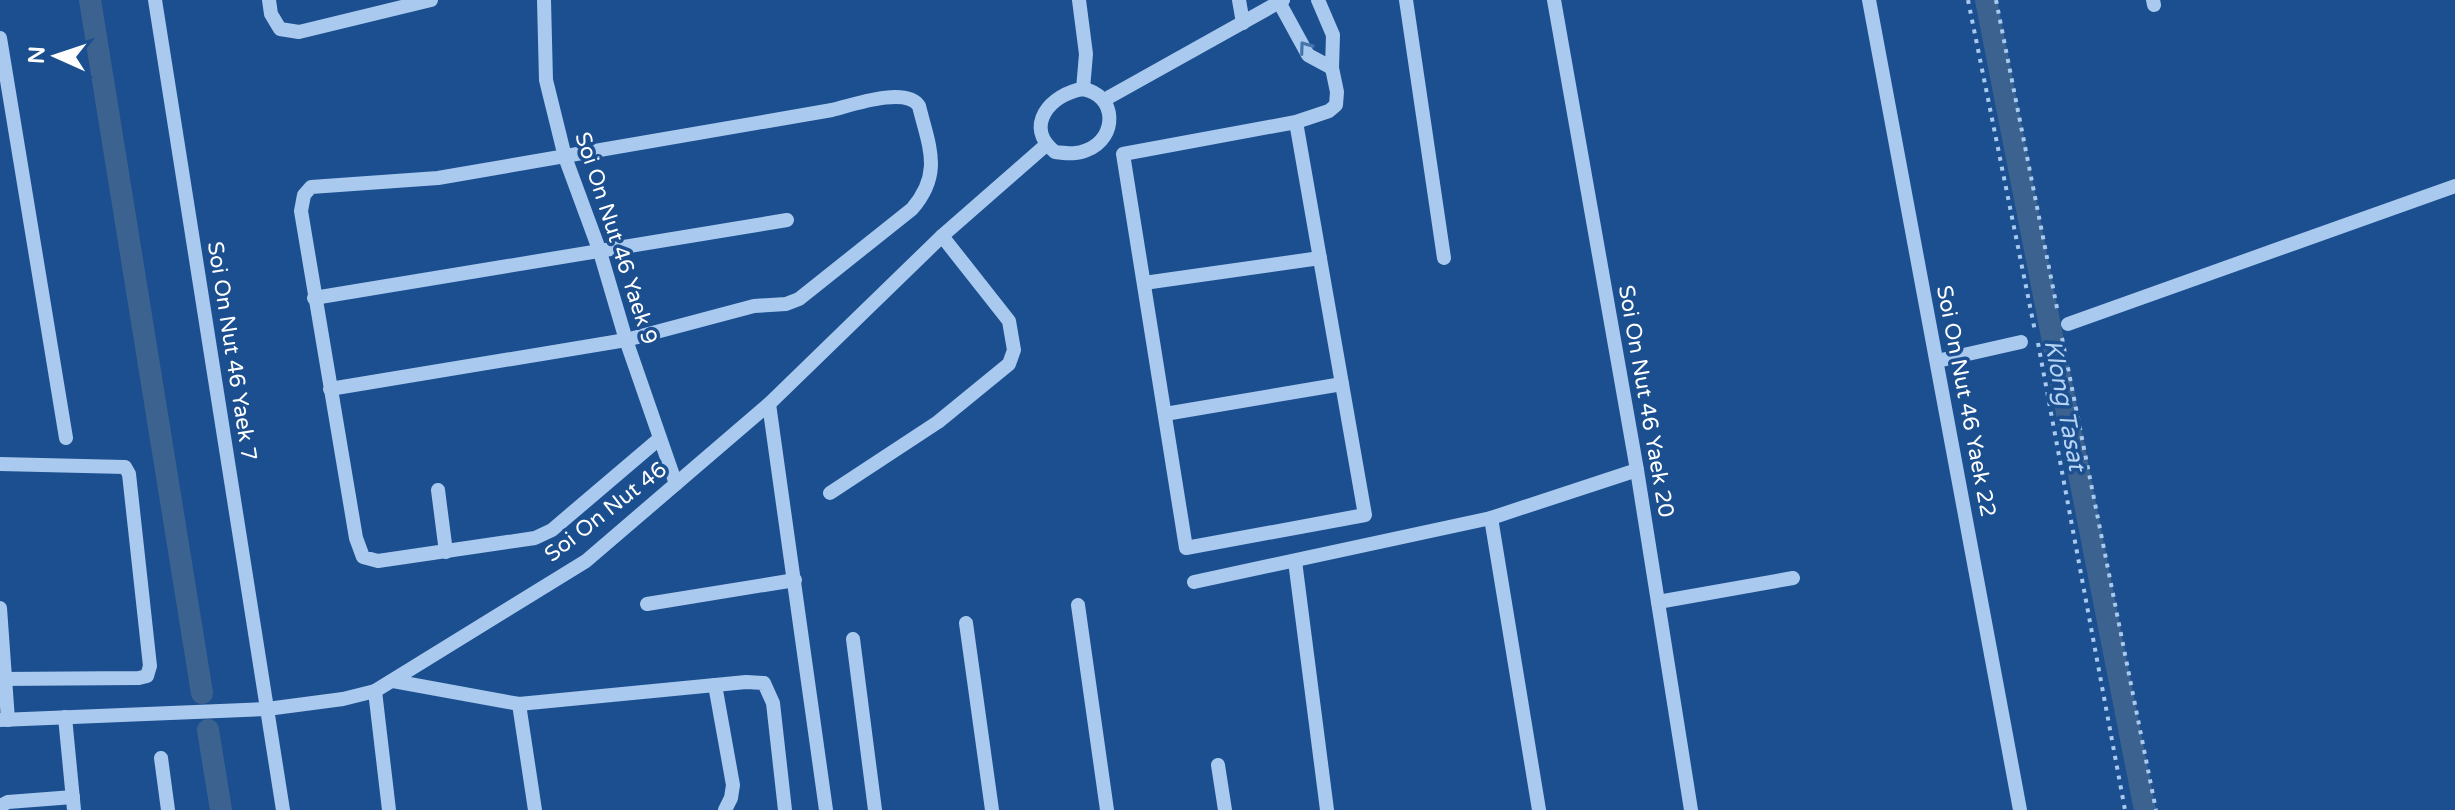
<svg xmlns="http://www.w3.org/2000/svg" width="2455" height="810" font-family="'Varela Round',sans-serif">
<style>
.lines{fill:none;stroke-linecap:round;stroke-linejoin:round}
.canal{stroke:#3c6290;stroke-width:22}
.path{stroke:#a9c9ee;stroke-width:4;stroke-dasharray:4 6;stroke-linecap:butt}
.minor{stroke:#a9c9ee;stroke-width:14}
.oneway{stroke:#4674ac}
.labels{text-anchor:middle;stroke-width:7;stroke-linejoin:round;paint-order:stroke}
.street-label{font-size:22px;fill:#fff;stroke:#1b4f8f}
.water-label{font-size:24px;font-style:italic;fill:#b5d3f5;stroke:#1b4f8f}
</style>
<rect width="100%" height="100%" fill="#1b4f8f"/>
<g class="lines">
<g class="canal">
<polyline points="90,0 202,693"/>
<polyline points="1986,0 2145,810"/>
<polyline points="208,730 221,810"/>
</g>
<g class="path">
<polyline points="1968,0 2035,331"/>
<polyline points="1996,0 2058,313"/>
<polyline points="2062,338 2156,810"/>
<polyline points="2038,343 2125,810"/>
</g>
<g class="minor">
<polyline points="155,0 283,810"/>
<polyline points="269,0 271,14 280,29 299,32 431,0"/>
<polyline points="544,0 546,80 565,157 600,252 626,340 676,484"/>
<polyline points="1079,0 1086,54 1083,89"/>
<polyline points="1239,0 1243,23"/>
<polyline points="1406,0 1444,258"/>
<polyline points="1554,0 1637,470 1691,810"/>
<polyline points="1869,0 2020,810"/>
<polyline points="2153,0 2154,5"/>
<polyline points="1279,2 1308,55 1332,68 1333,35 1318,0"/>
<polyline points="0,38 66,438"/>
<path d="M1083,89C1117,95 1118,138 1087,150C1077,155 1066,153 1055,152C1023,127 1050,94 1083,89Z"/>
<polyline points="1104,100 1283,0"/>
<polyline points="1296,122 1365,515 1186,548 1123,154 1296,122 1329,111 1336,105 1337,92 1332,68"/>
<polyline points="1144,283 1320,258"/>
<polyline points="314,298 787,220"/>
<polyline points="2068,324 2455,186"/>
<polyline points="1937,361 2021,342"/>
<path d="M330,389L626,340L754,306L786,304L799,299L912,209C943,173 929,147 919,106C906,86 852,105 832,110L438,178L311,187L304,195L301,211L356,538L363,557L378,561L535,538L552,530L659,439"/>
<polyline points="769,404 826,810"/>
<polyline points="1165,414 1342,384"/>
<polyline points="0,464 125,467 129,474 150,666 147,676 139,678 0,679"/>
<polyline points="438,490 446,552"/>
<polyline points="830,493 938,422 1009,364 1014,350 1009,321 942,236"/>
<polyline points="1491,518 1539,810"/>
<polyline points="1295,561 1327,810"/>
<polyline points="1194,582 1491,518 1637,470"/>
<polyline points="1658,602 1793,578"/>
<polyline points="647,604 795,580"/>
<polyline points="1078,605 1107,810"/>
<polyline points="0,608 8,720"/>
<polyline points="966,623 992,810"/>
<polyline points="853,639 875,810"/>
<polyline points="393,681 519,704 746,682 764,683 773,703 785,810"/>
<polyline points="715,685 733,785 731,798 725,810"/>
<polyline points="375,691 389,810"/>
<polyline points="519,704 535,810"/>
<polyline points="65,717 74,810"/>
<polyline points="0,720 267,709 343,699 375,691 586,561 769,404 942,236 1046,145"/>
<polyline points="161,758 168,810"/>
<polyline points="1218,765 1225,810"/>
<polyline points="0,806 8,802 73,797"/>
</g>
</g>
<defs><path id="oneway-chevron" d="M-2-3.5L2.5 0L-2 3.5" fill="none" stroke-width="1.6" stroke-linecap="round" stroke-linejoin="round" transform="scale(2)"/></defs>
<use class="oneway" href="#oneway-chevron" transform="translate(1305 47) rotate(-126)"/>
<g class="labels">
<g class="street-label">
<text transform="translate(617 238) rotate(72)" y="8">Soi On Nut 46 Yaek 9</text>
<text transform="translate(233 351) rotate(81)" y="8">Soi On Nut 46 Yaek 7</text>
<text transform="translate(1647 401) rotate(80)" y="8">Soi On Nut 46 Yaek 20</text>
<text transform="translate(1967 401) rotate(79)" y="8">Soi On Nut 46 Yaek 22</text>
<text transform="translate(605 511) rotate(-38)" y="8">Soi On Nut 46</text>
</g>
<g class="water-label">
<text transform="translate(2065 405) rotate(79)" y="8">Klong Tasat</text>
</g>
</g>
<g transform="translate(56 56) rotate(273)" stroke="#1b4f8f" stroke-width="6" paint-order="stroke">
<path d="M0-6L14 30L0 20L-14 30Z" fill="#ffffff"/>
<text y="-12" font-size="22" font-weight="bold" text-anchor="middle" fill="#ffffff">N</text>
</g>
</svg>
